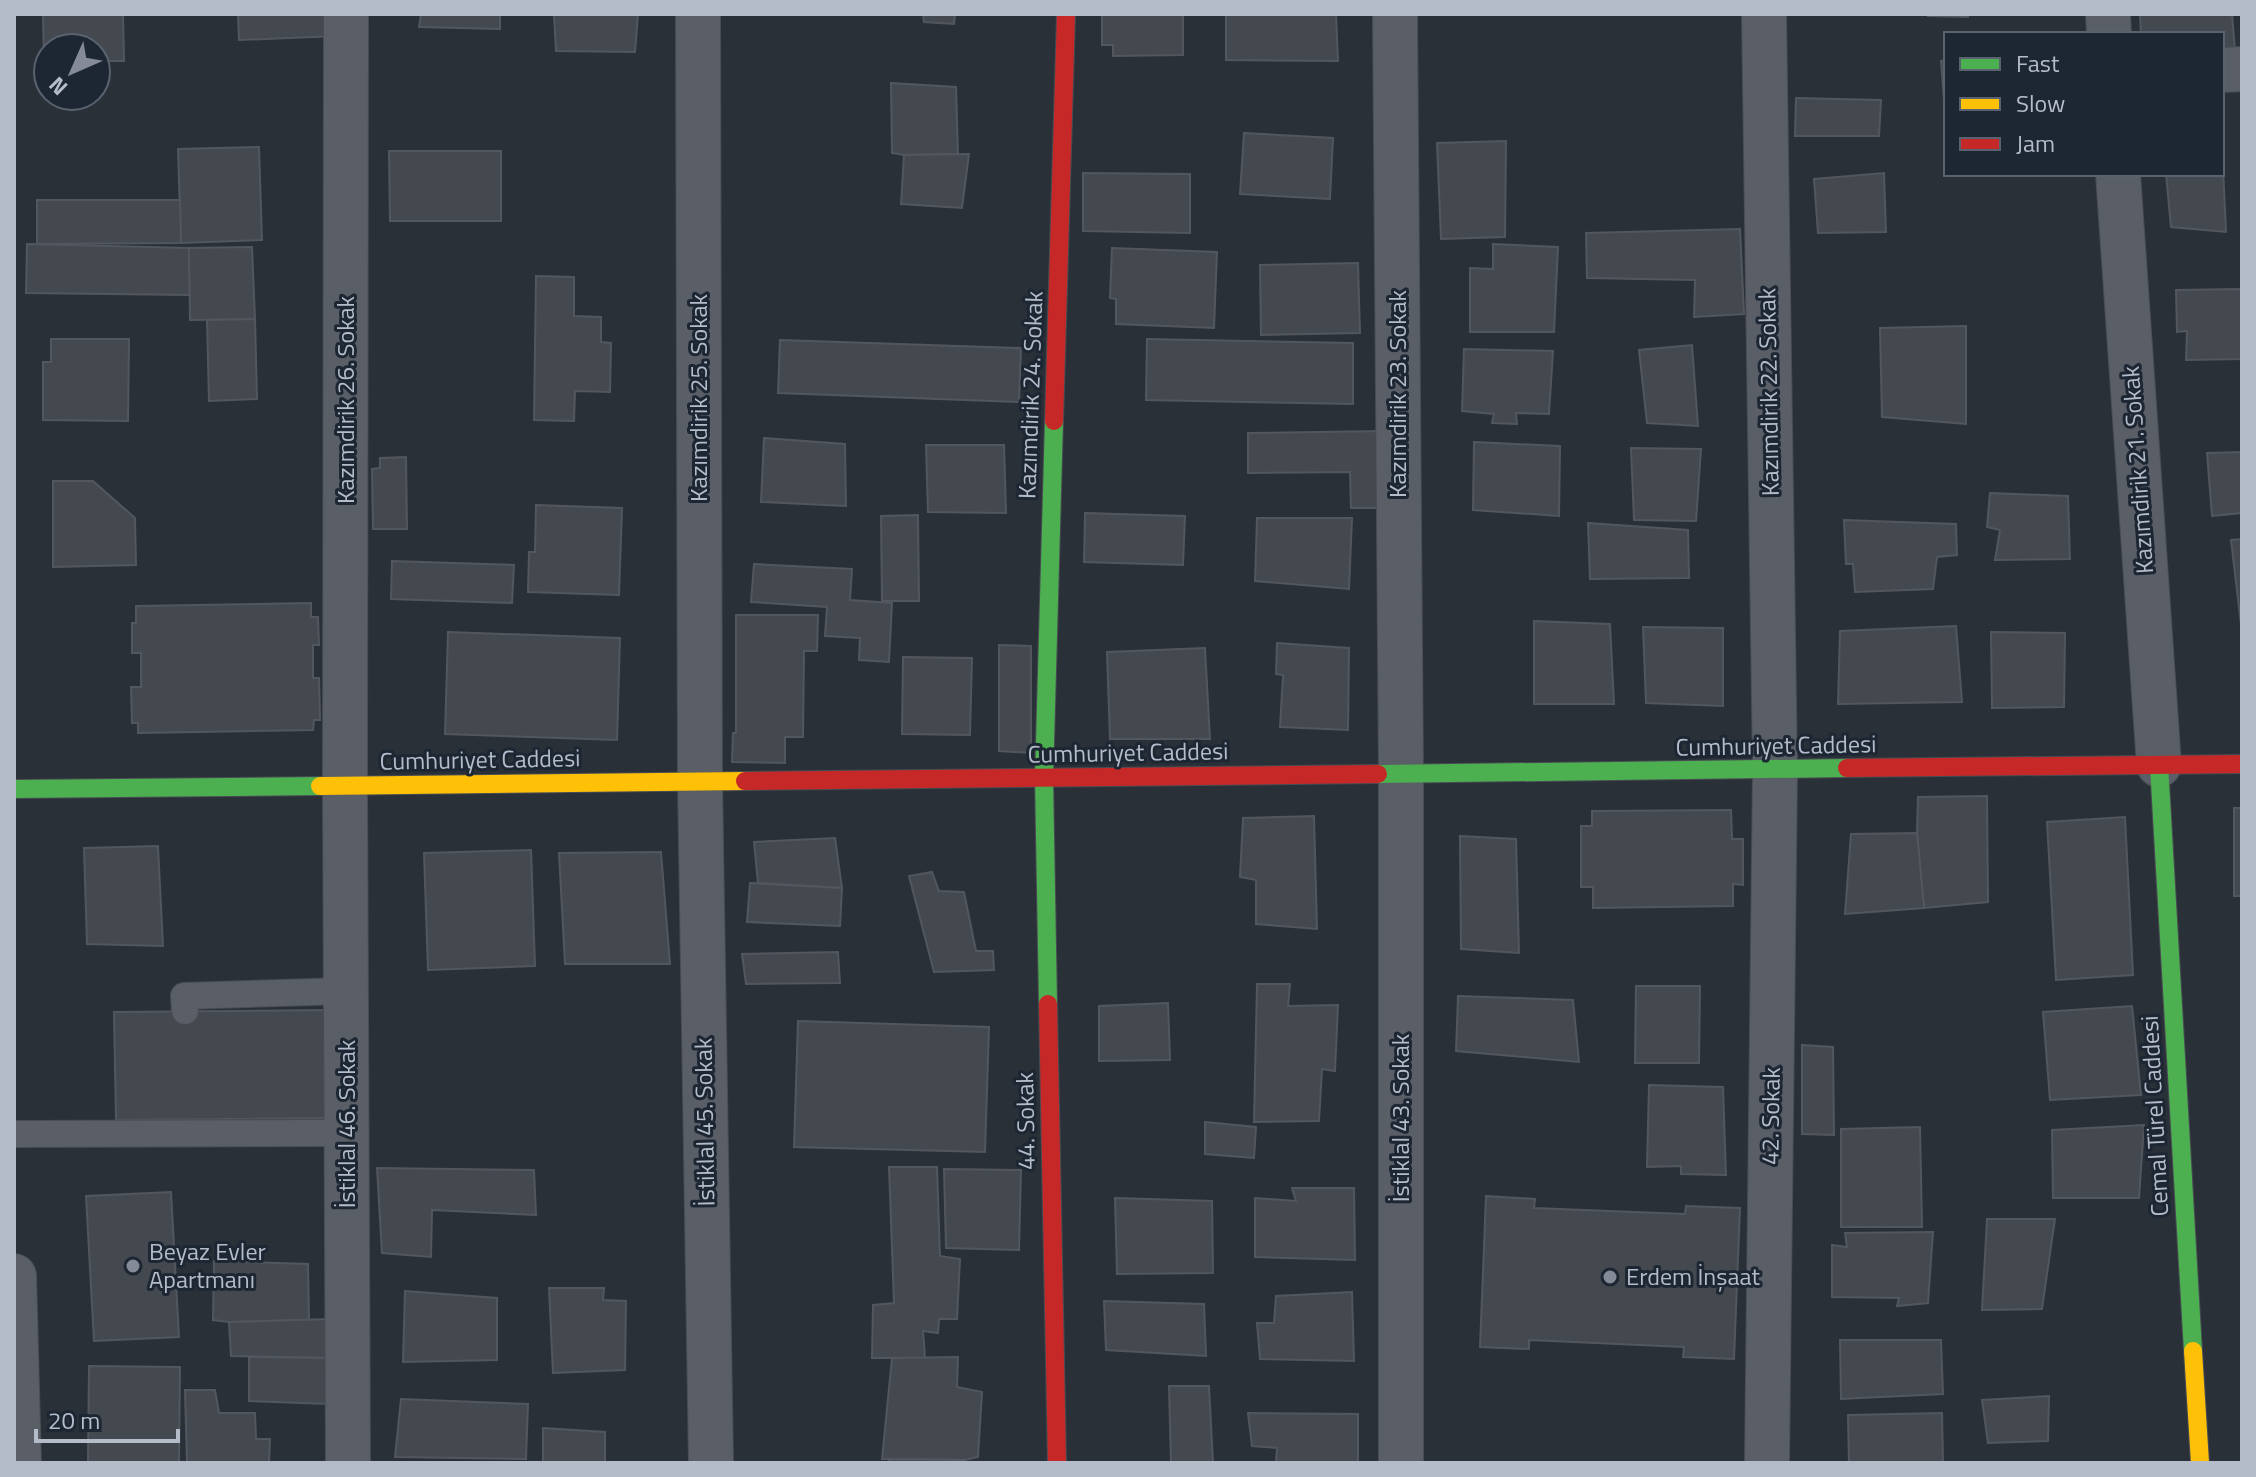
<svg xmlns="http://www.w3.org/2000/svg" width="2256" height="1477" font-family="'Titillium Web',sans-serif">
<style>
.building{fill:#444950;stroke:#52575f;stroke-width:2}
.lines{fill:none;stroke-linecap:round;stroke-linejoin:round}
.lane-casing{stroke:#484c53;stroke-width:28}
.street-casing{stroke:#484c53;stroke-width:46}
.fast-casing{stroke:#484c53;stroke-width:20}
.slow-casing{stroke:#484c53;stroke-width:20}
.jam-casing{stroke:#484c53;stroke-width:20}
.lane{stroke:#5a5e66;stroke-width:26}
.street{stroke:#5a5e66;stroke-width:44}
.fast{stroke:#4caf50;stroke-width:18}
.slow{stroke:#ffc107;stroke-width:18}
.jam{stroke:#c62828;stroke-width:18}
.poi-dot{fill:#848b96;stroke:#1d2633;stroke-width:3}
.labels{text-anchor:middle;stroke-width:6;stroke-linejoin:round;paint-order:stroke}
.street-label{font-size:24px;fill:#b4bcc9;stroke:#1d2633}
.poi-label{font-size:24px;fill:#b4bcc9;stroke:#1d2633;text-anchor:start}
</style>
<rect width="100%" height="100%" fill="#2a3038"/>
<g class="building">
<polygon points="43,14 123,14 124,61 96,61 96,48 48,48 48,62 44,62"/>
<polygon points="238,14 336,14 337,36 239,40"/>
<polygon points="421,14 500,14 500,29 419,27"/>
<polygon points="554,14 638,14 635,52 556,51"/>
<polygon points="923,14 955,14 954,24 924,22"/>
<polygon points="1102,14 1183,14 1183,55 1113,56 1113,45 1102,45"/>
<polygon points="1226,14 1336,14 1338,61 1226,60"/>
<polygon points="1928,14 1968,14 1968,17 1928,16"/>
<polygon points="2140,14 2232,14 2235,50 2222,50 2222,34 2141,34"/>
<polygon points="1946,60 1946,124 1941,61"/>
<polygon points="891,83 956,87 958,154 904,155 892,153"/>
<polygon points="1796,98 1881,100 1879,136 1795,136"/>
<polygon points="1244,133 1333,138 1330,199 1240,194"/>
<polygon points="1506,141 1505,237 1441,239 1437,143"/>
<polygon points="2222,146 2226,232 2171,227 2166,174 2222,174"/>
<polygon points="259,147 262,240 181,243 178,149"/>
<polygon points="389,151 501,151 501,221 390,221"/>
<polygon points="969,154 962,208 901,204 904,155"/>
<polygon points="1083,173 1190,174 1190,233 1083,231"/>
<polygon points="1884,173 1886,232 1818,233 1814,179"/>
<polygon points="37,200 180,200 181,243 37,244"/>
<polygon points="1740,229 1744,314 1694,317 1695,280 1587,278 1586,233"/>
<polygon points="27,244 189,248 190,295 26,293"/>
<polygon points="1493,244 1558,247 1554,332 1470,332 1470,268 1493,269"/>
<polygon points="252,247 255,319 190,320 189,248"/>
<polygon points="1112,248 1217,252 1214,328 1116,324 1116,299 1110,298"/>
<polygon points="1358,263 1360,333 1261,335 1260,265"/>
<polygon points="536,276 574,277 574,316 601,317 601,342 611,343 610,392 575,391 574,421 534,420"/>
<polygon points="2242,289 2242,359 2186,360 2187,331 2177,332 2176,290"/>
<polygon points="255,319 257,399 209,401 207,320"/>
<polygon points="1966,326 1966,424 1882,417 1880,328"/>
<polygon points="51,339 129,339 128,421 43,420 43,362 51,362"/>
<polygon points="1147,339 1353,343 1353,404 1146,400"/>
<polygon points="780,340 1021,348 1019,402 778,393"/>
<polygon points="1692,345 1698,426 1647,423 1639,350"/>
<polygon points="1464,349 1553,351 1549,414 1516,413 1517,424 1492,423 1494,414 1462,411"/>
<polygon points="1382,431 1383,508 1351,508 1350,472 1248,473 1248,433"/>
<polygon points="764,438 845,444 846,506 761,502"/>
<polygon points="1474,442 1560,446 1559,516 1473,510"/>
<polygon points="926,445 1004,445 1006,513 928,512"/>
<polygon points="1631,448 1701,449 1696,521 1634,520"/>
<polygon points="2242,452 2242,513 2212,516 2207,453"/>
<polygon points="406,457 407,529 373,529 372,469 380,468 380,458"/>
<polygon points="53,481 93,481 135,518 136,565 53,567"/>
<polygon points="1990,493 2068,496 2070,559 1995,560 2000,530 1987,527"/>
<polygon points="536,505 622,508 619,595 528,592 529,552 535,552"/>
<polygon points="1085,513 1185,516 1183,565 1084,562"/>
<polygon points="918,515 919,601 882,601 881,516"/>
<polygon points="1257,518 1352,518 1349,589 1255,581"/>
<polygon points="1844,520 1956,524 1957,555 1937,557 1933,589 1855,592 1853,564 1846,564"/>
<polygon points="1588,523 1688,530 1689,578 1590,579"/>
<polygon points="2242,539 2242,633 2231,540"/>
<polygon points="392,561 514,565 512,603 391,599"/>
<polygon points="754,564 852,569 850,600 892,603 889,662 859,660 860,638 825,636 827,607 751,602"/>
<polygon points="311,603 311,617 318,617 319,645 313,645 313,678 319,678 320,720 314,720 313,730 138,733 138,723 132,723 131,687 141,687 141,653 132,653 132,623 136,623 136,606"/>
<polygon points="736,615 818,615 817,651 804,651 803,737 785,737 785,763 732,762 733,733 736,733"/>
<polygon points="1534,621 1610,624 1614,704 1534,704"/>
<polygon points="1956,626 1962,702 1838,704 1840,631"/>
<polygon points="1643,627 1723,628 1723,706 1646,703"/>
<polygon points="448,632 620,638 617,740 445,734"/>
<polygon points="1991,632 2065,633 2064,707 1992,708"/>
<polygon points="1277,643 1349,648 1348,730 1280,727 1283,675 1276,674"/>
<polygon points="999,645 1031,646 1031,753 999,751"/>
<polygon points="1205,648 1210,739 1110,739 1107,652"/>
<polygon points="903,657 972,658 970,735 902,734"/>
<polygon points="1987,796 1988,902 1924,908 1917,833 1918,797"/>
<rect x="2234" y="808" width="8" height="88"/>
<polygon points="1731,810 1732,839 1743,839 1743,885 1733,884 1733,906 1593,908 1593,887 1581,887 1581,826 1592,826 1592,811"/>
<polygon points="1314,816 1317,929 1256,924 1256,880 1240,877 1243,818"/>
<polygon points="2125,817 2133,975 2056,980 2047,822"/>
<polygon points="1917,833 1924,908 1845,914 1851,834"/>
<polygon points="1460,836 1516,839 1519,953 1461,949"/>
<polygon points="835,838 842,888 758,883 754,842"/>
<polygon points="158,846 163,946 87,944 84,848"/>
<polygon points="531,850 535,966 428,970 424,853"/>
<polygon points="661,852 670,964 565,964 559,853"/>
<polygon points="932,872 939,891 964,892 976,951 993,951 994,970 934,972 909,876"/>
<polygon points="750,883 842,888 840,926 747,922"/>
<polygon points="838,952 840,983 746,984 742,954"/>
<polygon points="1257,984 1290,984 1288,1006 1338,1005 1335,1071 1322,1069 1319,1121 1254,1122"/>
<polygon points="1636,986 1700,986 1699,1063 1635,1063"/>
<polygon points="1458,996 1573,1000 1579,1062 1456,1051"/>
<polygon points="1168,1003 1170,1060 1099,1061 1099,1006"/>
<polygon points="2132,1006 2141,1095 2050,1100 2043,1012"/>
<polygon points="330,1010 332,1118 116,1120 114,1012"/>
<polygon points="798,1021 989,1027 985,1152 794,1147"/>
<polygon points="1802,1045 1833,1047 1834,1135 1802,1134"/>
<polygon points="1649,1085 1723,1087 1726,1175 1681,1174 1681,1166 1647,1167"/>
<polygon points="1205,1122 1256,1127 1254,1158 1205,1154"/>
<polygon points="2144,1125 2139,1198 2053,1198 2052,1130"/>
<polygon points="1920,1127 1922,1227 1841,1227 1841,1129"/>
<polygon points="889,1167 937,1167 940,1256 960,1259 957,1319 939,1319 938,1333 923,1331 925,1358 872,1358 873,1305 894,1303"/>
<polygon points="377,1168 534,1170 536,1215 432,1210 431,1257 382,1253"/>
<polygon points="944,1169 1021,1170 1019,1250 946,1248"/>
<polygon points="1292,1188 1354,1188 1355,1260 1255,1257 1255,1198 1296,1201"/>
<polygon points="171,1192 179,1337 94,1341 86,1196"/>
<polygon points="1486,1196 1535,1199 1534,1208 1685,1214 1686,1206 1740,1208 1734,1359 1683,1357 1684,1347 1529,1340 1529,1349 1480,1347"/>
<polygon points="1115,1198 1212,1201 1213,1273 1117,1274"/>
<polygon points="1987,1219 2055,1219 2042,1309 1982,1310"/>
<polygon points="1933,1232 1928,1303 1897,1306 1899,1298 1832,1297 1832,1245 1847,1247 1845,1233"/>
<polygon points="214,1261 308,1264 309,1320 229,1322 213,1320"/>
<polygon points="549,1288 604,1288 603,1300 626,1301 625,1370 553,1373"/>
<polygon points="405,1291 497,1298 497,1360 403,1362"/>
<polygon points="1352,1292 1354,1361 1260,1359 1257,1323 1274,1323 1276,1296"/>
<polygon points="1104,1301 1204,1304 1206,1356 1106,1350"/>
<polygon points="331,1319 330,1358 231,1356 229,1322"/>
<polygon points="1840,1340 1941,1340 1943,1394 1841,1399"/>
<polygon points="249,1357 330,1358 328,1404 249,1401"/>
<polygon points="958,1357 957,1387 982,1392 978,1457 965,1460 882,1459 892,1358"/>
<polygon points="89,1366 180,1367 179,1463 88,1463"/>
<polygon points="1169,1386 1209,1386 1213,1463 1171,1463"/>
<polygon points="185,1390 215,1390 219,1413 255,1413 256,1439 270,1439 269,1463 187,1463"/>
<polygon points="2049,1396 2048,1441 1988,1443 1982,1400"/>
<polygon points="401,1399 528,1404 526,1459 395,1457"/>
<polygon points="1248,1413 1358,1414 1358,1463 1276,1463 1277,1448 1252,1446"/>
<polygon points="1942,1413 1943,1463 1849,1463 1848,1415"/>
<polygon points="543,1428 605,1432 605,1463 543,1463"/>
<polygon points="889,1459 965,1460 965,1463 889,1463"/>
</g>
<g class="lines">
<defs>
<g id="lane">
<polyline points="185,1011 184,996 346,991"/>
<polyline points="14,1134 323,1133"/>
</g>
<g id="street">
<polyline points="346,14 345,785 348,1463"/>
<polyline points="698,14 700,781 711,1463"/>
<polyline points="1395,14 1401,774 1401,1463"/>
<polyline points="1764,14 1775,770 1767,1463"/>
<polyline points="2108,14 2109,34"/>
<polyline points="2222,70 2242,69"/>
<polyline points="2118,174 2159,765"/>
<polyline points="14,1276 19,1463"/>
</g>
<g id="fast">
<polyline points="2159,765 2193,1351"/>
<polyline points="1378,774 1847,768"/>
<polyline points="14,789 320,786"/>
<polyline points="1048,1004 1044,778 1054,421"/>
</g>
<g id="slow">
<polyline points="320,786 745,781"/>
<polyline points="2193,1351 2200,1463"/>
</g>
<g id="jam">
<polyline points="1054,421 1066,14"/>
<polyline points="1847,768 2242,764"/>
<polyline points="745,781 1378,774"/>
<polyline points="1048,1004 1057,1463"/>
</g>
</defs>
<use href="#lane" class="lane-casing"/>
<use href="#street" class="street-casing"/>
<use href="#fast" class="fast-casing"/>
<use href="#slow" class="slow-casing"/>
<use href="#jam" class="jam-casing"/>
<use href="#lane" class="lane"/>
<use href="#street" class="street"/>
<use href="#fast" class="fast"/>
<use href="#slow" class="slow"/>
<use href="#jam" class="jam"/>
</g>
<g class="poi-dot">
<circle cx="133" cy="1266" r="8"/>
<circle cx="1610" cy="1277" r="8"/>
</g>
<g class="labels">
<g class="street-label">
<text transform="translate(1769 392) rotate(-91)" y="8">Kazımdirik 22. Sokak</text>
<text transform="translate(1398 394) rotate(-90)" y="8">Kazımdirik 23. Sokak</text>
<text transform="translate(1031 395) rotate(-88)" y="8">Kazımdirik 24. Sokak</text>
<text transform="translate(699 398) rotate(-90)" y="8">Kazımdirik 25. Sokak</text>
<text transform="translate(346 400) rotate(-90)" y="8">Kazımdirik 26. Sokak</text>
<text transform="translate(2138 470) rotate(-94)" y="8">Kazımdirik 21. Sokak</text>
<text transform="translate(1776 746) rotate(-1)" y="8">Cumhuriyet Caddesi</text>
<text transform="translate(1128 753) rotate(-1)" y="8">Cumhuriyet Caddesi</text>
<text transform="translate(480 760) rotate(-1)" y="8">Cumhuriyet Caddesi</text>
<text transform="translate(1771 1116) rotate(-89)" y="8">42. Sokak</text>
<text transform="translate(2155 1116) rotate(-93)" y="8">Cemal Türel Caddesi</text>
<text transform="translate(1401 1118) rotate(-90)" y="8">İstiklal 43. Sokak</text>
<text transform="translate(1026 1121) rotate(-91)" y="8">44. Sokak</text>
<text transform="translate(705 1122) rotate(-91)" y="8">İstiklal 45. Sokak</text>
<text transform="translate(347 1124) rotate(-90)" y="8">İstiklal 46. Sokak</text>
</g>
<g class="poi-label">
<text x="149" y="1260">Beyaz Evler<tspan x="149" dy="28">Apartmanı</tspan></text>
<text x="1626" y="1285">Erdem İnşaat</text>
</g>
</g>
<rect width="2256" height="1477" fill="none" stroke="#b4bcc9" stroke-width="32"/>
<rect x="1944" y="32" width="280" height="144" fill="#1d2633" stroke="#59626f" stroke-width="2"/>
<rect x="1960" y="58" width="40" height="12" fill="#4caf50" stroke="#59626f" stroke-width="2"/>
<text x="2016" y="72" font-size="24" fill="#b4bcc9">Fast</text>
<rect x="1960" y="98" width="40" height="12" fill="#ffc107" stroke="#59626f" stroke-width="2"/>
<text x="2016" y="112" font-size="24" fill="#b4bcc9">Slow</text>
<rect x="1960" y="138" width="40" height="12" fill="#c62828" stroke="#59626f" stroke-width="2"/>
<text x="2016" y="152" font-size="24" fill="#b4bcc9">Jam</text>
<g transform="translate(72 72) rotate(225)"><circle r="38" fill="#1d2633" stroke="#59626f" stroke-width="2"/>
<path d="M0-6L14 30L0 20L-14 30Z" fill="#848b96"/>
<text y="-12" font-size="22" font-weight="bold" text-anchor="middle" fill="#b4bcc9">N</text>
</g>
<path d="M36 1429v12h142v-12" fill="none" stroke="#b4bcc9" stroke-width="4"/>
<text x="48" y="1429" font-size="24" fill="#b4bcc9" stroke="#1d2633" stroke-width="6" paint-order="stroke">20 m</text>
</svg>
